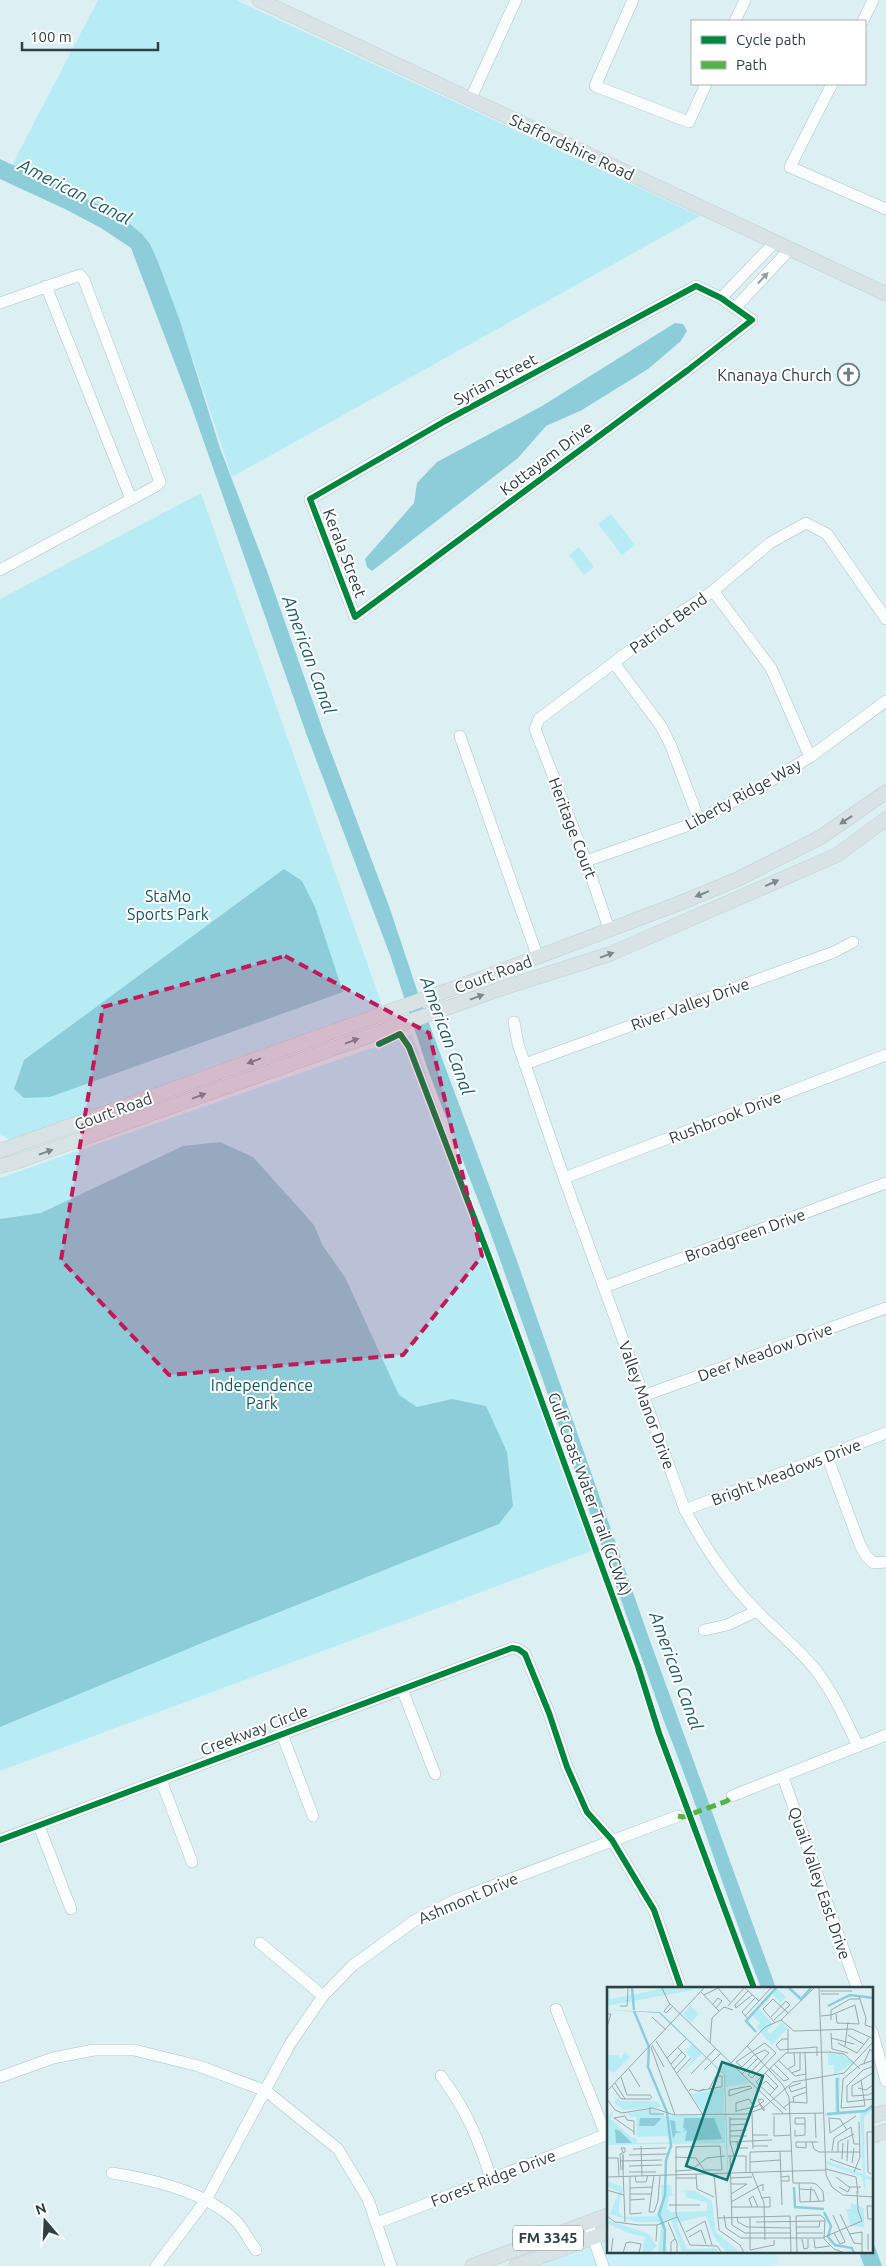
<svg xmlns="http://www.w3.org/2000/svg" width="886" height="2266" font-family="Ubuntu,sans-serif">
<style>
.built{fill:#c9f1f9}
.green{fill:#b8ecf5}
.water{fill:#8ccdd9}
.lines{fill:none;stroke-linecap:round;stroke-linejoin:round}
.minor-casing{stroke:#afc1c5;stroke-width:12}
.major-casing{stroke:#c0ccce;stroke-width:15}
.minor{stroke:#fafdfd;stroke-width:11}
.major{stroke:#d9e3e6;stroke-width:14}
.quiet{stroke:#56b347;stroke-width:5;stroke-dasharray:10 5;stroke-linecap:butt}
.cycleway-casing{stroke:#fff;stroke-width:9}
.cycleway{stroke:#00873e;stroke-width:6}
.oneway{fill:#949ea0}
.oneway2{fill:#7a898c}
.marked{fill:#c2185b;fill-opacity:0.2;stroke:#c2185b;stroke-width:4;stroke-dasharray:10 6;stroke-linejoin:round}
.labels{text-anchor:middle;stroke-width:4;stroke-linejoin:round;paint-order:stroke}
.shield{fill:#fff;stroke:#6c797b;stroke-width:1}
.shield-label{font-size:15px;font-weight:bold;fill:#2d4043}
.street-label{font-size:16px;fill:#2d4043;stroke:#fff}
.poi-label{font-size:16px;fill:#2d4043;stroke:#fff;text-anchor:end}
.park-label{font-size:16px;fill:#0e5863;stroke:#fff}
.water-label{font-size:18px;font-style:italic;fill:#185e69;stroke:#fff}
.inset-river{fill:none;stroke:#8ccdd9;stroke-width:2.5}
.inset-road{fill:none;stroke:#96aaad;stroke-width:1}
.view{fill:#0f766e;fill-opacity:0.15;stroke:#0f766e;stroke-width:2.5}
.inset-edge{fill:none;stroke:#2d4043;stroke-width:2.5}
</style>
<rect width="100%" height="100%" fill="#dcf0f4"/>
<polygon class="built" points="608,2240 608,2252 775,2252 779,2263 772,2266 539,2266"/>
<g class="green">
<polygon points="98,0 236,0 700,216 232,477 180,321 150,244 46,180 12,165"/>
<polygon points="201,493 383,1008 11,1141 0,1133 0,599"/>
<polygon points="611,514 635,545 622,555 598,524"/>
<polygon points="579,547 594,567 584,575 569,555"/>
<polygon points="412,1034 594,1550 0,1771 0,1178"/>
</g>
<g class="water">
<path d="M0,159L104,207L126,221L142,234L150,244L158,262L180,321L220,448L267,571L326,739L389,906L420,999L516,1258L649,1638L776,1988H761C727,1900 699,1809 664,1721L488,1226L429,1073L390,955L306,733L192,408L131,248L101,228L67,210L0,179Z"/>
<polygon points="675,323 683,324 687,331 681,341 648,369 582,410 546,426 518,458 372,571 367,567 365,559 414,503 417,483 437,462 542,406"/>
<polygon points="284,869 302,881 315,907 343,992 50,1097 24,1098 14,1089 24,1060"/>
<polygon points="220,1142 253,1157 314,1225 323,1246 345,1277 399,1395 417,1407 452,1399 486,1406 507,1452 513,1506 499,1524 202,1643 0,1727 0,1219 41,1213 183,1146"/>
<polygon points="872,2239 882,2266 864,2266 859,2252 872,2252"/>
</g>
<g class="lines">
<defs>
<g id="minor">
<polyline points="633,0 595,86 689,122 706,84"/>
<polyline points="735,21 745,0"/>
<polyline points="863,21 873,0"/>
<polyline points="832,84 790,167 886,209"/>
<polyline points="470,100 516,0"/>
<polyline points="46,286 131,499"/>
<polygon points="696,286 721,298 752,320 688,370 355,617 310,499 445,421"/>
<polyline points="721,298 775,242"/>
<polyline points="0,303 80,275 84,280 160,482 156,486 0,570"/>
<polyline points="736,307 790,249"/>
<polyline points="713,591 771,668 810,757"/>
<polyline points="614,663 661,726 671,746 699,820"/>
<polyline points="460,736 538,958"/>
<polyline points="586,861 689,825 759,788 810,757 886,701"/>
<polyline points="609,929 586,861 535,729 539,719 677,615 713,591 770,543 806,523 827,534 886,619"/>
<path d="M514,1022L518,1044L564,1178L685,1510C705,1547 726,1580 756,1610C775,1630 797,1647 815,1669C833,1692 845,1719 858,1746"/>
<polyline points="525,1064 834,952 853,942"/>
<polyline points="564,1178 886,1055"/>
<polyline points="604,1287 886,1183"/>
<polyline points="643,1396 886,1308"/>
<polyline points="827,1456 860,1545 866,1556 874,1563 886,1562"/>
<polyline points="685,1510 886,1433"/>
<polyline points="704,1630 727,1625 757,1611"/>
<polyline points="402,1689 435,1774"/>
<polyline points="282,1734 313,1816"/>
<polyline points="783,1777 857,1988"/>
<polyline points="161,1780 192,1862"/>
<polyline points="732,1796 886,1735"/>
<polyline points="39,1826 71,1909"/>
<polyline points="0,1840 512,1648 518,1649 525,1654 549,1713 567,1767 587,1812 612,1840 654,1910 681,1988"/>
<polyline points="260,1943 323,1996"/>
<polyline points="556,2009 606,2135"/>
<polyline points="872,2031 886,2081"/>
<path d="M441,2076C466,2109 479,2140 491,2179"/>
<polyline points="0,2077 53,2058 94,2050 134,2050 199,2066 266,2091 338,2149 368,2199 391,2266"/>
<path d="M112,2173C151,2179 204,2192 234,2219C243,2227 249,2241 256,2250"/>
<polyline points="377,2223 608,2134"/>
<polyline points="588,2223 603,2266"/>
<polyline points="156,2266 206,2200 290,2044 323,1996 352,1966 414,1921 455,1900 678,1816"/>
</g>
<g id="major">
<polyline points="259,0 886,294"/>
<polyline points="0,1151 485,977 680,903 738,879 821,837 886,792"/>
<polyline points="0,1166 19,1161 500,989 610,954 837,855 886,819"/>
<polyline points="872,2116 886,2112"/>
<polyline points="872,2136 886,2131"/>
<polyline points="472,2266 608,2215"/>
<polyline points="516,2266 608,2232"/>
</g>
</defs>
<use href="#minor" class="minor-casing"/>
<use href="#major" class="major-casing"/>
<use href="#minor" class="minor"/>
<use href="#major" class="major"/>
<polyline class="quiet" points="678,1816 683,1817 727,1801 732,1796"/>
<defs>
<g id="cycleway">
<polygon points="696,286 721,298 752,320 688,370 355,617 310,499 445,421"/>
<polyline points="379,1044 400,1034 409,1047 491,1262 638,1666 659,1733 754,1988"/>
<polyline points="0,1840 512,1648 518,1649 525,1654 549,1713 567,1767 587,1812 612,1840 654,1910 681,1988"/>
</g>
</defs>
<use href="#cycleway" class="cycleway-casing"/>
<use href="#cycleway" class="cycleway"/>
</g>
<defs><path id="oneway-solid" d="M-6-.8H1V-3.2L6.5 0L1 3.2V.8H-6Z" transform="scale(1.25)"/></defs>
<use class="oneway" href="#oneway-solid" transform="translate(763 278) rotate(-47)"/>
<g class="oneway2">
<use href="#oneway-solid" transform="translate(846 820) rotate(146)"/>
<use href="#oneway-solid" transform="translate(772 883) rotate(-24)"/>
<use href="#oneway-solid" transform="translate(702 894) rotate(158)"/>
<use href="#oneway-solid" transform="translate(607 955) rotate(-20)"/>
<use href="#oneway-solid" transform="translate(477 997) rotate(-20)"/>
<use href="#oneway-solid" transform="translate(352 1041) rotate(-20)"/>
<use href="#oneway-solid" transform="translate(254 1061) rotate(160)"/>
<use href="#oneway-solid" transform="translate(199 1096) rotate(-20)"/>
<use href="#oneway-solid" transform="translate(46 1152) rotate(-20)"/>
</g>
<path class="marked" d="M285,956L429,1033L482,1256L403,1355L169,1375L61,1260L103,1007Z"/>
<defs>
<symbol id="church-ring" viewBox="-11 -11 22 22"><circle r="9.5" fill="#fff" stroke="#6a7e81" stroke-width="1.5"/><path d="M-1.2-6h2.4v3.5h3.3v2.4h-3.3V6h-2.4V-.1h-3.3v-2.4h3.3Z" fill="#6a7e81"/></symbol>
</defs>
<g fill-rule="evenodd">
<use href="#church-ring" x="836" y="362" width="25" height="25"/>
</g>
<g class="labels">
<rect class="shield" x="513" y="2225.5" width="70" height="25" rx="4"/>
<g class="shield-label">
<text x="548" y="2243">FM 3345</text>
</g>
<g class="street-label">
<text transform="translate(572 147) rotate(25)" y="6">Staffordshire Road</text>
<text transform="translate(495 379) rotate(-28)" y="6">Syrian Street</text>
<text transform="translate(546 458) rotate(-37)" y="6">Kottayam Drive</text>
<text transform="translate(345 553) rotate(69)" y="6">Kerala Street</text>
<text transform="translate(668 623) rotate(-36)" y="6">Patriot Bend</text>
<text transform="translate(743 794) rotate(-29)" y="6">Liberty Ridge Way</text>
<text transform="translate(573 828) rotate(69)" y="6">Heritage Court</text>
<text transform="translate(493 974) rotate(-20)" y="6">Court Road</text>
<text transform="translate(690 1004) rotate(-20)" y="6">River Valley Drive</text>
<text transform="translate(113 1111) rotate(-20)" y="6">Court Road</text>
<text transform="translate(725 1117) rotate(-21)" y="6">Rushbrook Drive</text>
<text transform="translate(745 1235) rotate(-20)" y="6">Broadgreen Drive</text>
<text transform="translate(765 1352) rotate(-20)" y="6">Deer Meadow Drive</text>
<text transform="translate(647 1405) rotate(70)" y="6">Valley Manor Drive</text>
<text transform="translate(786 1472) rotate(-21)" y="6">Bright Meadows Drive</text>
<text transform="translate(590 1494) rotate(70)" y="6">Gulf Coast Water Trail (GCWA)</text>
<text transform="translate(254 1730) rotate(-21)" y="6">Creekway Circle</text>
<text transform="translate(820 1883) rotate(71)" y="6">Quail Valley East Drive</text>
<text transform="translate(468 1898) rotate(-23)" y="6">Ashmont Drive</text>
<text transform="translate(493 2178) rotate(-21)" y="6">Forest Ridge Drive</text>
</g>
<g class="poi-label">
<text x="832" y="381">Knanaya Church</text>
</g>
<g class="park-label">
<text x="168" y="902">StaMo<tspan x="168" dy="18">Sports Park</tspan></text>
<text x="262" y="1391">Independence<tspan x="262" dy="18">Park</tspan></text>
</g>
<g class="water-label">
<text transform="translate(75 192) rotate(27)" y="6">American Canal</text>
<text transform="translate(309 655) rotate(70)" y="6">American Canal</text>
<text transform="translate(447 1036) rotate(70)" y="6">American Canal</text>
<text transform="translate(676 1671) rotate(70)" y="6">American Canal</text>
</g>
</g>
<g transform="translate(607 1987)">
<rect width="266" height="266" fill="#dcf0f4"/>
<path d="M49,1H96L0,19V3L3,4V12L49,3ZM169,1L179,10L174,16L165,7L159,15L157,13ZM83,19L92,27L84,36L76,27ZM152,22L164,34L165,39L160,44L163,47L175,35L180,42L165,58L149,40L153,36L145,29ZM85,57L95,67L72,88L86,72L78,65ZM18,65L23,70L7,86L0,82V68H12L13,72ZM221,66L236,68L246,76L227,88V78H221ZM122,74L144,96L118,100V88L113,83ZM233,89L232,124L258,123L266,116V122L257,130L258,188L267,192L266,194L258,191L259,209L255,190L220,177V174L256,187L253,126L219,129L218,126H228V91ZM117,101V127L98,128L84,107ZM11,110L13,114H50L54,120L16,123L7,116ZM48,122L58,129H118V156L0,158V130L7,123L4,132L25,151L29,150L30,156L62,155L61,149L30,150L29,130H22L21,126ZM0,194L16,200L12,218V226L17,230L49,229L55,213L54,198H64L65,209L78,203L88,204L105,214L109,245L134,266H120L107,250L99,229L69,236L80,262L108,261L112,266L75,265L64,233L58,235L60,266H51L54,240L51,235H29L3,227L12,205L0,199ZM78,204L79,210L100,216V224L63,225L60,221L62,209ZM244,216L257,221V240L243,238L239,222H244ZM0,233L42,247L50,259L43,266H35L38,250L21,246L0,236Z" fill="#b8ecf5" fill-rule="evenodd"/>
<path d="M0,23L53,25L118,88L122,226L117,88L52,26ZM33,131H53L54,132L47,139H32ZM77,131H107L115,152L78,154L80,143L75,145L69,146L66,152L63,133L68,134L69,144L75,145L79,142L76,141ZM8,142L13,144L25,156H9Z" fill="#8ccdd9"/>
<path class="inset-river" d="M25,1L27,23M182,1L194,12L204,1M221,19L243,8L267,11M27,24L42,60L41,80L60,125L64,159L59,173L58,208L52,227L58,243L57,266M149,45L139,34L169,1M230,91L231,125M220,127L258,124L267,118M187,200L188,220L217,222M217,225L224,239L221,250L228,258L245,261L247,266"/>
<path class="inset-road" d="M1,1H17M55,1L62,16L163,114M111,1L123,15M138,1L152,14M212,1L219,188L225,200L236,208L267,210M213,4H245M94,5L112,24M214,7H232M97,8L111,1M252,9L259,31L258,38L267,41M63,17L57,24L59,26L66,19M106,17L111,11L115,14L109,21M13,19H20L21,1M121,19L137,1M129,21L128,18L141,4M129,21L145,8M0,27H4L0,40M138,29L164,1M214,29L224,28L248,18L252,37L230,36L229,27M45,30L59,43M164,30L179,14L183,18L167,33M140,31L135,25L148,11M174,33L187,44L245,42L267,52M224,33V23L243,12H253M168,36L156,22L166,12L181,26M224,46L225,62L241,66M241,48L256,57M224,51L247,57M181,52H175L169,58L173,63L210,60V69M49,54L96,128M103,56L105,31L117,20L126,23M158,56L169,66L145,91L141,88L162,66L158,63L147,68L135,80L129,75ZM231,56L250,66L262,51M45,58L57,80M140,59L175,97L182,110L186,196H205L209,197L216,204L217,214L193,215L192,196M238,59L241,35M44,60L68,128M223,65L237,67L253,82M181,66V42M60,71L79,52M171,73L188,89L199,87M124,76L158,40L174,33L207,1M257,76L263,62L267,67M64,77L75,65M267,79L256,83L240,99V115L267,112M163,81L177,94L182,92L167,77M22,82L33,100M67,82L79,69L70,60M181,82L188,78L187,66M97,83L114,66M267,85L245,99V109L261,108L267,105M70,86L84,71M158,86L171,99L163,108M184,86L193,83V66M84,87L109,61M135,87L151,71M156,88L179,66L224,65M156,88L149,95L179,123M14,90L20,108H43L45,111M254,93L258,119L234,121L236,92L253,78L267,73M8,96L18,112M194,96L182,100L184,105L199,100M5,99L14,112H44M143,99L145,101L122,109V103ZM153,99L159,94L168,103M251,101L259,103L267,97M97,103L102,102L113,100H115V89H109L102,102M0,104L97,1M82,104L84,102L91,104H92L97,103V102L92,104M0,112L8,123L15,126L46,121L67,128L140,127L156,121L186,95L237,86L267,54M163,114L176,126M187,116L186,110L200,105M43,120V127H57M176,121L184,115L200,116L198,66M129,124L147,120L150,119L153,117L154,116L157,114L155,112L151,113L153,117V118L157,124V121L153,117M129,125V116L142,112L147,120M145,126L146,162M208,126L209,151M165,127L217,126M167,129V149L184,148M123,130V155L127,169M7,131L27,145M7,131L18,129L20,133M221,131L233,132L240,143M123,132H140M222,132L223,146L249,129M20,133L27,134V148M123,138L140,137M188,143V149L198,148V131H188V137H198M123,144L140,143M146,148H161M123,149H140M266,154V170M123,155L165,153M130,155L131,161H141M199,155V161L189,160V155H211M205,155L207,162L212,165H253M34,159L35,189M146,159H161M26,162L59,161M173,164L175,218M225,164L227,151L244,140L247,157H252M231,165V155L247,147M16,168V183V167M22,168L60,167M121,169H139V186M123,169L125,238L138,246H183M68,170L89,171L97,183M0,171H11L12,189M223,172L254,183M235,172L236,156M14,174L55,173M240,174L241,153M143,175L173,173M245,176L247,161M22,179L55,178M219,182L249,190L251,206M14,183L13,167L18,165V161H14L16,165M16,183L18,235M97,183H115L113,159L69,160V227L83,258L110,259L115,266M68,184L84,183L100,171L118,169M22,185H49M143,185V165L185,164M247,185L253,170L252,135M145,186L157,216L158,253M89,187L90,202L107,210M107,187L112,243L133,258L137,266M264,187L261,185L260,145H266V149M47,188L42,225H47L51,214L53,188M23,189V227L35,226M28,189L29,195H39L41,188M0,190L219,183M174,190L182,189V194H174M229,190L242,200H254M69,191H89M123,191L145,190M124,197H140M232,200L241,205L243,200M23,201L45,200M192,202L207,203L212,214M0,203L17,208M23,207H45M124,207L140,197M23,213L38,212M124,215L156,197V204M203,215L204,200M62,218H93M267,219H260L261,232H267M124,220H163V210L155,211M145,220L142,212L146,209L151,220M233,227L247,256L255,257M117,228L119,241L134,251H215L255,234L251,223L250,204M226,228L238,255L233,257L227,246M0,229L8,235L32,238H50L70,230M130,230L131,235L140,240L183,241M143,230V263L167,258V253M111,231L183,229L184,266M61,235L70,256V266M149,235L218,234M189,240H212L213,234M79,245L98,234L105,258M189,246H216M242,247L255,245V266M261,247V263M82,250L94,243L99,257M195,252L197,262L201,261V252M207,252L208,261L223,259M49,254L50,238M4,266L6,251M16,266L19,256L23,255L34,257L32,266M64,266V255L68,252M190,266L189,229L213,228L218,232L217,252L227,262L238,266"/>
<path class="view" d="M115,75L156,89L120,193L79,179Z"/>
<rect width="266" height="266" class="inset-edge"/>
</g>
<rect x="691" y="20" width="175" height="65" fill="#ffffff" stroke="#abb3b4"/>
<rect x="701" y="36" width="25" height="8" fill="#00873e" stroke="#abb3b4"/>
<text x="736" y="45" font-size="15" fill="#2d4043">Cycle path</text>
<rect x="701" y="61" width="25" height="8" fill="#56b347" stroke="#abb3b4"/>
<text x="736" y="70" font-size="15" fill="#2d4043">Path</text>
<g transform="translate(45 2221) rotate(341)" stroke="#ffffff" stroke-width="4" paint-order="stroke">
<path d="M0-4L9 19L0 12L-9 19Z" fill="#2d4043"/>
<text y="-8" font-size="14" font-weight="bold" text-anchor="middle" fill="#2d4043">N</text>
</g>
<path d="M22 42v8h136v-8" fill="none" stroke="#2d4043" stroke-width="2.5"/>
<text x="30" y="42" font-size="15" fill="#2d4043" stroke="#ffffff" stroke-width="4" paint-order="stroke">100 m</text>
</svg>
